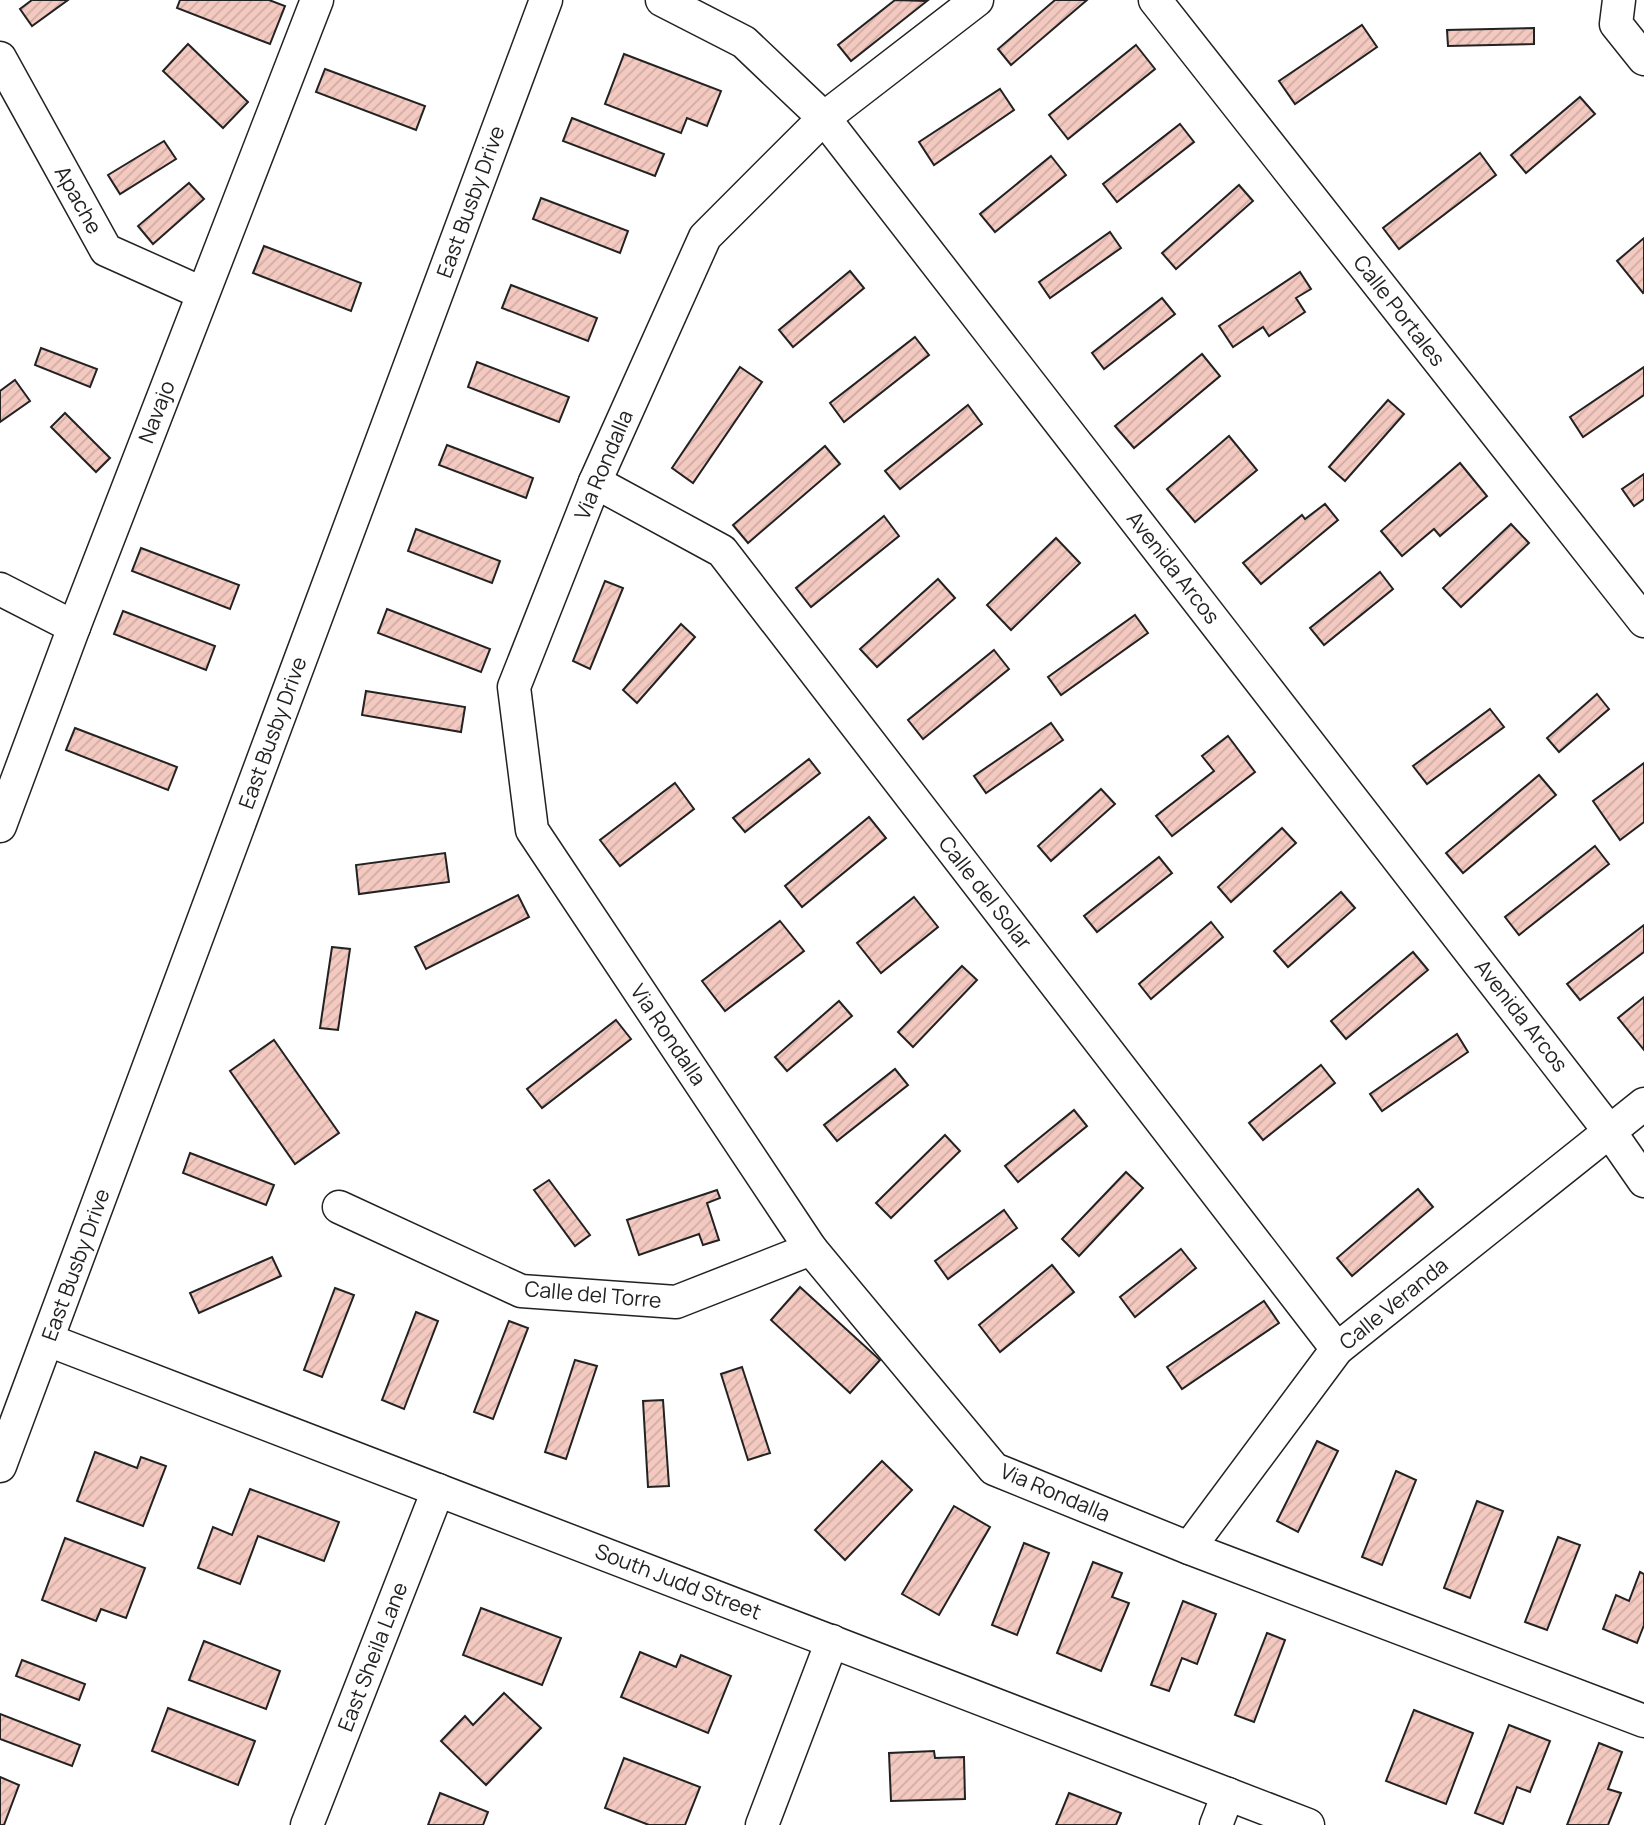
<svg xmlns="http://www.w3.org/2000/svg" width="1644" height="1825" font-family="Manrope,sans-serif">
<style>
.building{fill:url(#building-hatch);stroke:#222;stroke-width:2}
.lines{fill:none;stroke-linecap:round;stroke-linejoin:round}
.minor-casing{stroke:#222;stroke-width:35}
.minor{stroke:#fff;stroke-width:32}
.labels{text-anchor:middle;stroke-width:5;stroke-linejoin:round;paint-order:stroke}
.street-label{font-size:21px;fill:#222;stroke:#fff}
</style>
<defs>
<pattern id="building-hatch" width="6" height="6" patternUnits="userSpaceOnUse" patternTransform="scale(1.75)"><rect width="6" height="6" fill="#f3c9c0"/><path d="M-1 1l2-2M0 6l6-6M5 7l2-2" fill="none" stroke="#d0aca5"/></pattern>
</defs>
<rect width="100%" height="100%" fill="#fff"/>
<g class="building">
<polygon points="32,0 68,0 32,26 20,9"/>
<polygon points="180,0 269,0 285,6 270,44 177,8"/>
<polygon points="895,0 927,1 851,61 838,45"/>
<polygon points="1055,0 1087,0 1011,65 998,49"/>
<polygon points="1362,25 1377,47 1295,104 1279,81"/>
<polygon points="1534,28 1534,44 1448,46 1447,30"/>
<polygon points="188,44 248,102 223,128 163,71"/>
<polygon points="1136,45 1155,69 1068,139 1049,115"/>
<polygon points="624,54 721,91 707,126 687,118 681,133 605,104"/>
<polygon points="325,69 425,106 416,130 316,92"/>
<polygon points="1000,89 1014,110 934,165 919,142"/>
<polygon points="1580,97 1595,114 1526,173 1511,155"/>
<polygon points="572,118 664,154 655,176 563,141"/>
<polygon points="1180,124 1194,142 1117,202 1103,184"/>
<polygon points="164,141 176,159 120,194 108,175"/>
<polygon points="1480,153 1496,175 1399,249 1383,228"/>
<polygon points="1051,156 1066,175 995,232 980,214"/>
<polygon points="189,183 204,199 153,244 138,226"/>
<polygon points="1239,185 1253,201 1176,269 1162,253"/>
<polygon points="541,198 628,231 620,253 533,219"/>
<polygon points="1110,232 1121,248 1050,298 1039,282"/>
<polygon points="1644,238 1644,292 1643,293 1617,261"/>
<polygon points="264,246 361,283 351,311 253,273"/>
<polygon points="850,271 864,288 793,347 779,330"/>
<polygon points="1300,272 1311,289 1296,298 1305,312 1269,336 1263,327 1233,347 1219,326"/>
<polygon points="511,285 597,318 588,341 502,308"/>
<polygon points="1162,298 1175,314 1104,369 1092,353"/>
<polygon points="915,337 929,355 844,422 830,403"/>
<polygon points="41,348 97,369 90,387 35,365"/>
<polygon points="1202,354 1220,376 1134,448 1115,426"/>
<polygon points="477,362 569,397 559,422 468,387"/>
<polygon points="740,367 762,382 693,483 672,468"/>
<polygon points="1644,367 1644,395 1583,437 1570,417"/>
<polygon points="15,380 30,401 0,422 0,391"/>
<polygon points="1388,400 1404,414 1345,481 1329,467"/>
<polygon points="968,405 982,424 900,489 885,471"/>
<polygon points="65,413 110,458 96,472 51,427"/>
<polygon points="1229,436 1257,470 1195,522 1167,489"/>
<polygon points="447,445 533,478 526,498 439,465"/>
<polygon points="825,446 840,464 748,543 733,525"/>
<polygon points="1460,463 1487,496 1440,536 1434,529 1402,556 1381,531"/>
<polygon points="1644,474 1644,499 1634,506 1622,489"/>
<polygon points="1325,504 1338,520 1261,584 1243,563 1302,515 1305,519"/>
<polygon points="884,516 899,536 811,607 796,588"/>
<polygon points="1511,524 1529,543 1461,607 1443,588"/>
<polygon points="416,529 500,561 492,583 408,551"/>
<polygon points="1056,538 1080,563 1011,630 987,605"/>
<polygon points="141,548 239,585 230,609 132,571"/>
<polygon points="1380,572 1393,589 1324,645 1310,628"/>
<polygon points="938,579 955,598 877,667 860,649"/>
<polygon points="605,581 623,588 590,669 573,661"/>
<polygon points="387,609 490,649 481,672 378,633"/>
<polygon points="123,611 215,646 206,670 114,634"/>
<polygon points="1135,615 1148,633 1061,695 1048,677"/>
<polygon points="681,624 695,637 637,703 623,690"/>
<polygon points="994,650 1009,669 923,739 908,720"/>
<polygon points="366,691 465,707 461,732 362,715"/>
<polygon points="1597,694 1609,709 1559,752 1547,738"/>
<polygon points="1490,709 1504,727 1427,784 1413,766"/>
<polygon points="1051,723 1063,740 986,793 974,776"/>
<polygon points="75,728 177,767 168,790 66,750"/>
<polygon points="1228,736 1255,772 1172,836 1156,816 1214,771 1202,756"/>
<polygon points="809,759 820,773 745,832 733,818"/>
<polygon points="1644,763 1644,822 1620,840 1593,801"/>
<polygon points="1539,775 1556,795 1463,873 1446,853"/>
<polygon points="675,783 694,809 620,866 600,840"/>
<polygon points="1101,789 1115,804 1051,861 1038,846"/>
<polygon points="869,817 886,838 802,907 785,886"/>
<polygon points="1282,828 1296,843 1231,902 1218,887"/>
<polygon points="1595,846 1609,864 1519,935 1505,917"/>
<polygon points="445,853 449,882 359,894 356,865"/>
<polygon points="1159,857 1172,873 1097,932 1084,916"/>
<polygon points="1341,892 1355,908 1288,967 1274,951"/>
<polygon points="518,895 529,917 426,969 415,947"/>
<polygon points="914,897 938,927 881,973 857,943"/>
<polygon points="780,921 804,951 725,1011 702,981"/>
<polygon points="1211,922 1223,937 1151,999 1139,984"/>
<polygon points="1644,925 1644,952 1580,1000 1567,984"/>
<polygon points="332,947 350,949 338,1030 320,1028"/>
<polygon points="1413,952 1428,970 1346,1039 1331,1021"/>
<polygon points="962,966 977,980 913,1047 898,1032"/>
<polygon points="1644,997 1644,1050 1618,1018"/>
<polygon points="839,1001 852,1016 787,1071 775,1057"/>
<polygon points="616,1020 631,1039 542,1108 527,1089"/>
<polygon points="1457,1034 1468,1052 1382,1111 1370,1094"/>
<polygon points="274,1040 339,1133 295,1164 230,1071"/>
<polygon points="1321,1065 1335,1083 1263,1140 1249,1123"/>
<polygon points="895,1069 908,1085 837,1141 824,1125"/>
<polygon points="1074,1110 1087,1126 1018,1182 1005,1166"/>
<polygon points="945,1135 960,1151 891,1218 876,1203"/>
<polygon points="190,1153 274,1185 266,1205 183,1173"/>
<polygon points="1126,1172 1143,1188 1079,1256 1062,1239"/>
<polygon points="549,1180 590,1235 575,1246 534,1190"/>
<polygon points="1418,1189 1433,1207 1352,1276 1337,1258"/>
<polygon points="717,1190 720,1198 707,1203 719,1240 703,1245 699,1234 639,1255 627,1220"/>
<polygon points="1004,1210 1017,1228 948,1279 935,1261"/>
<polygon points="1181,1249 1196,1268 1135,1317 1120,1297"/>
<polygon points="272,1257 281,1276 199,1313 190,1293"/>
<polygon points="1052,1265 1074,1292 1000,1352 979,1325"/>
<polygon points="800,1287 880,1360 850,1393 771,1320"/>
<polygon points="335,1288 354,1295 322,1377 304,1370"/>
<polygon points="1264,1301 1279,1323 1182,1389 1167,1367"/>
<polygon points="416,1312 438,1321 404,1409 382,1400"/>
<polygon points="509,1321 528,1328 493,1419 474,1412"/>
<polygon points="575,1360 597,1366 566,1459 545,1452"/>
<polygon points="742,1367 770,1453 748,1460 721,1374"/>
<polygon points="663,1400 669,1486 648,1487 643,1401"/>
<polygon points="1317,1441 1338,1451 1298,1532 1277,1521"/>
<polygon points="95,1452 137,1468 141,1457 166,1466 143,1526 77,1501"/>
<polygon points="882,1461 912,1490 845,1560 815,1530"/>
<polygon points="1396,1471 1416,1480 1382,1565 1362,1557"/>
<polygon points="250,1489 339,1522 324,1561 258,1536 240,1584 198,1568 213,1527 232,1535"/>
<polygon points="1477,1501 1503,1511 1470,1598 1444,1588"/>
<polygon points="954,1506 990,1527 939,1615 902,1594"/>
<polygon points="1558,1537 1580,1545 1547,1630 1525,1622"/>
<polygon points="65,1538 145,1568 126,1618 101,1609 96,1621 42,1600"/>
<polygon points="1024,1543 1049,1553 1017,1635 992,1625"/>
<polygon points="1093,1562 1122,1573 1112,1597 1129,1603 1101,1671 1057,1653"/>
<polygon points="1640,1572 1644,1574 1644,1625 1637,1643 1603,1629 1616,1595 1629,1601"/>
<polygon points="1183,1601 1216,1614 1197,1664 1182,1658 1169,1691 1151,1685"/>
<polygon points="481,1608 561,1638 542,1685 463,1655"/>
<polygon points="1267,1633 1285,1640 1254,1722 1235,1715"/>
<polygon points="204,1641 280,1671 266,1709 189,1680"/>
<polygon points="640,1652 676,1667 681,1655 731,1676 708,1733 621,1697"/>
<polygon points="22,1660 85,1684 79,1700 16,1676"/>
<polygon points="504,1693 541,1728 486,1785 441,1741 465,1716 473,1725"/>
<polygon points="168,1708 255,1741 238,1785 152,1751"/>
<polygon points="1414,1710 1473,1733 1446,1804 1386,1781"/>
<polygon points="0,1714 80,1745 72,1766 0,1739"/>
<polygon points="1509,1725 1550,1741 1530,1792 1517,1787 1503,1824 1475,1813"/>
<polygon points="1599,1743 1622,1752 1608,1789 1621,1793 1608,1825 1567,1825"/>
<polygon points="934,1751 935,1758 964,1757 965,1799 891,1801 889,1753"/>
<polygon points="624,1758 700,1787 685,1825 649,1825 605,1808"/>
<polygon points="0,1777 19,1785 4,1825 0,1825"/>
<polygon points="440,1793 488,1812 483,1825 428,1825"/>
<polygon points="1069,1793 1121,1813 1116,1825 1056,1825"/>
</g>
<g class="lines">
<defs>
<g id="minor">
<polyline points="662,0 744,42 824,118 1610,1132 1644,1181"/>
<polyline points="977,0 824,118 705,237 595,482 514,687 532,830 811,1249 994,1469 1189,1548 1644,1721"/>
<polyline points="1155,0 1644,621"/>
<polyline points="1619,0 1616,24 1644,59"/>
<polyline points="0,58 106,250 202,293"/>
<polyline points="595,482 722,551 1337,1349"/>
<polyline points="0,589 74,627"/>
<polyline points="0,826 74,627 317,0"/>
<polyline points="339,1207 521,1291 676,1302 811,1249"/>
<polyline points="48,1340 1308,1825"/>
<polyline points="0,1466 546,0"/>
<polyline points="1189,1548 1337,1349 1644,1104"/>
<polyline points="307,1825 438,1490"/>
<polyline points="762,1825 832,1641"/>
<polyline points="1216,1825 1228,1794"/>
</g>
</defs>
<use href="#minor" class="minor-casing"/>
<use href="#minor" class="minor"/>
</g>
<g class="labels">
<g class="street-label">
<text transform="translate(78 200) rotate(61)" y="7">Apache</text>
<text transform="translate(471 202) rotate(-70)" y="7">East Busby Drive</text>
<text transform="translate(1399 311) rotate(52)" y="7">Calle Portales</text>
<text transform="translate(157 412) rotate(-69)" y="7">Navajo</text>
<text transform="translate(604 465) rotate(-67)" y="7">Via Rondalla</text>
<text transform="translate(1173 568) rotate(52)" y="7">Avenida Arcos</text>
<text transform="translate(273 733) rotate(-70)" y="7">East Busby Drive</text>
<text transform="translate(985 893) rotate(52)" y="7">Calle del Solar</text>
<text transform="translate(1521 1016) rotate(52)" y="7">Avenida Arcos</text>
<text transform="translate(668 1035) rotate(56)" y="7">Via Rondalla</text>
<text transform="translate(76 1265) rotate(-70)" y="7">East Busby Drive</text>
<text transform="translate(593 1295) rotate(5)" y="7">Calle del Torre</text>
<text transform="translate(1394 1304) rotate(-39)" y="7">Calle Veranda</text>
<text transform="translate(1055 1493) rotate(23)" y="7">Via Rondalla</text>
<text transform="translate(678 1582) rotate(21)" y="7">South Judd Street</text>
<text transform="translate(373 1657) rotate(-69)" y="7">East Sheila Lane</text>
</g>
</g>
</svg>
